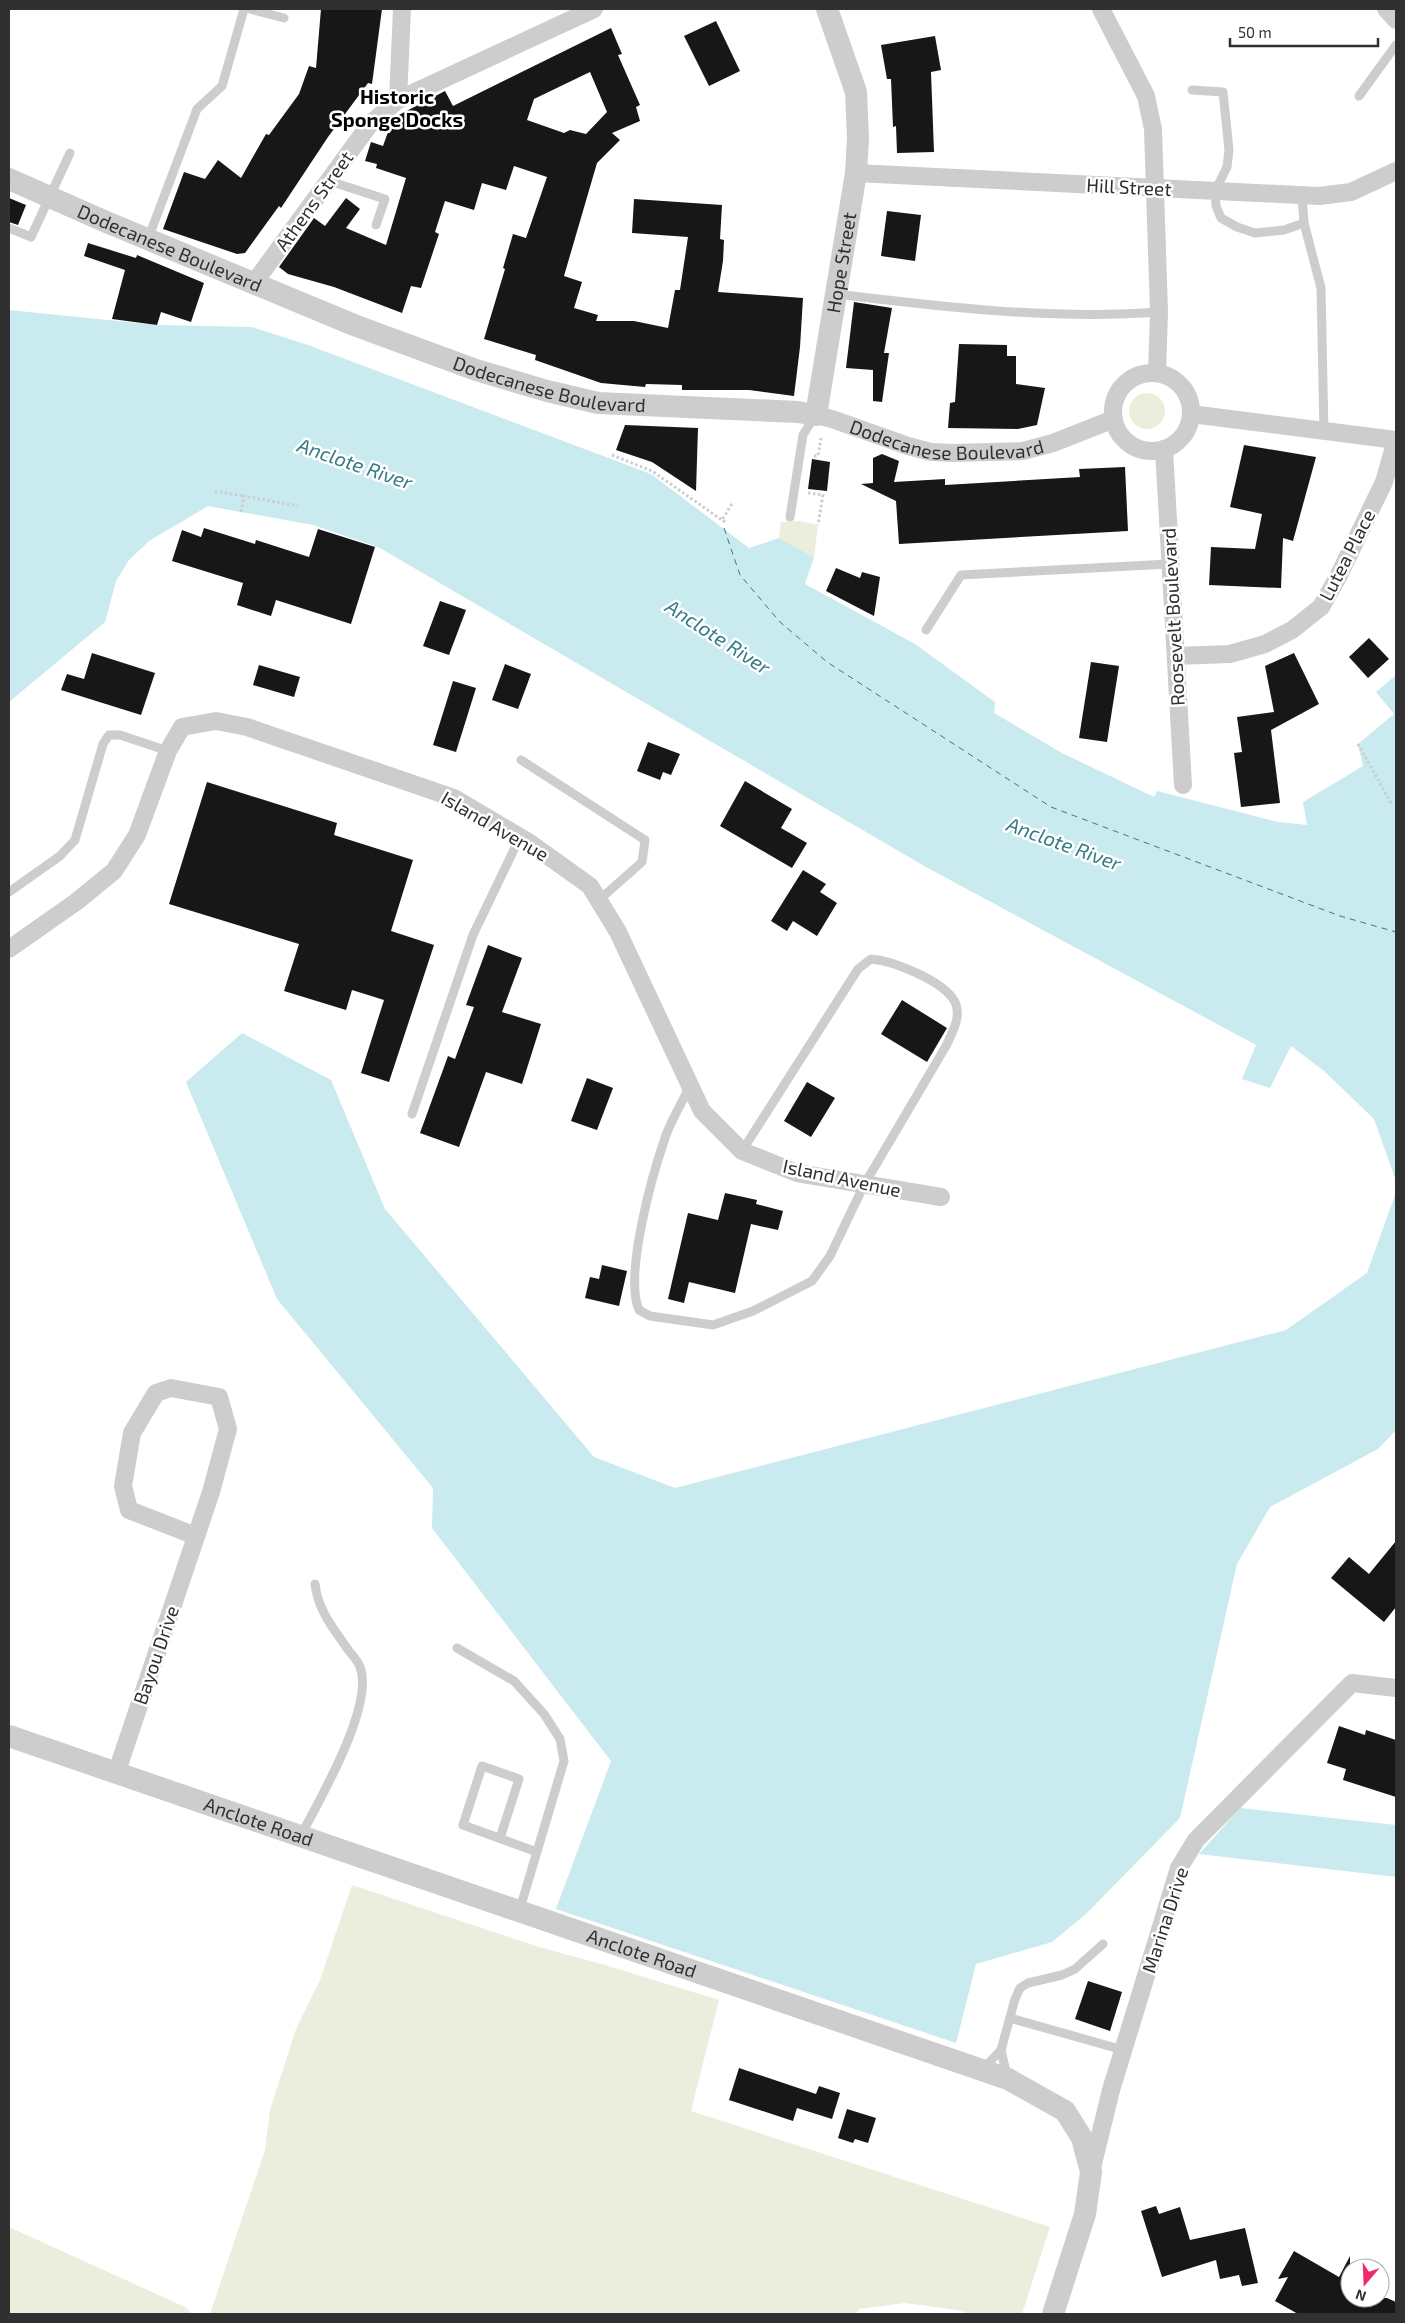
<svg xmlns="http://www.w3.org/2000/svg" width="1405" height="2323" font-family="'Exo 2',sans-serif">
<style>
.green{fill:#ebeedd}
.water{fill:#c9eaee}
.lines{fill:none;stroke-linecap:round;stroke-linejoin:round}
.ferry{stroke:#337b83;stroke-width:1;stroke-dasharray:6 5;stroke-linecap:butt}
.building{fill:#171717;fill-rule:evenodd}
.path{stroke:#cdcdcd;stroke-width:3;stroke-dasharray:2.5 2.5;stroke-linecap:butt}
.service{stroke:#cdcdcd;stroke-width:9}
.minor{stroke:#cdcdcd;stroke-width:18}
.tertiary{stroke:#cdcdcd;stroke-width:22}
.labels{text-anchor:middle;stroke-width:5;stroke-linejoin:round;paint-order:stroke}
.street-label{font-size:19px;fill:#303030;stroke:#fff}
.neighbourhood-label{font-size:20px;font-weight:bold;fill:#000;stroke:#fff}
.water-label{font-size:20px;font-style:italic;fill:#337b83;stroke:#fff}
</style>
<rect width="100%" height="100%" fill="#fff"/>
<g class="green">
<circle cx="1147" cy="411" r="18"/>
<polygon points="800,521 818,525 814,557 779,538 781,522"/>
<polygon points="352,1885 539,1947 605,1965 719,2000 691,2111 1050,2227 1022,2314 971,2314 957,2310 905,2303 859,2309 856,2314 210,2314 265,2150 270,2110 296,2029 320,1980"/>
<polygon points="9,2227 185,2307 192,2314 9,2314"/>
</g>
<g class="water">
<polygon points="9,310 157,325 252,327 308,345 651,474 749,548 779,538 814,557 805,584 915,644 995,702 994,713 1062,753 1154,797 1157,791 1278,822 1307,825 1303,802 1363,766 1358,744 1394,714 1376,692 1396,675 1396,1181 1374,1119 1324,1071 1291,1046 1270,1088 1242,1079 1256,1045 926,867 378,547 313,525 208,506 149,541 129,560 116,581 105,622 9,702"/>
<polygon points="242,1033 331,1080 385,1209 594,1457 675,1488 1286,1330 1367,1273 1396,1192 1396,1430 1378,1449 1270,1507 1237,1564 1180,1818 1087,1913 1052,1942 976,1964 956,2043 556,1909 611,1761 432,1528 433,1488 277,1299 186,1082"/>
<polygon points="1240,1808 1396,1825 1396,1877 1199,1854"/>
</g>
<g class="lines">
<polyline class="ferry" points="724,528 740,575 780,622 827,662 1051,807 1340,916 1396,932"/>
</g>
<g class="building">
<polygon points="321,9 382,9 372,84 368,83 328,137 281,208 279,206 245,253 237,254 163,229 184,172 205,179 218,160 241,178 266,134 269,135 299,94 309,66 316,68"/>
<polygon points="716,21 740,71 709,86 684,36"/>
<path d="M611,28L622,54L618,55L640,105L636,107L640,121L612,133L620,140L597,163L564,276L582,282L574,308L598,315L596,321H634L668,328L675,290H680L688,237L632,233L634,199L722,205L720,239L724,240L723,261L718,292L803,298L800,347L794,396L749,390H682V385L646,384L645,387L601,383L535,360L536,355L484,339L505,269L503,268L513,234L526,238L547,177L514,166L506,190L482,183L474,210L445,201L435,232L439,234L421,288L411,286L402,313L334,287L288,274L279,267L314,218L325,226L346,198L360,209L346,228L386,245L406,178L376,168L377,164L365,161L371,142L383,146L393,118L445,91L453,106ZM590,72L607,112L586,134L570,130L564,133L527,120L534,99Z"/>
<polygon points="935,36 941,70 931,72 934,152 897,153 896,126 893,127 891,79 887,79 881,45"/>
<polygon points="9,198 26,205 18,225 9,222"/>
<polygon points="887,211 921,215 915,261 881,256"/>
<polygon points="88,243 136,258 137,255 204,283 191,322 161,312 157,325 112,319 125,270 84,256"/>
<polygon points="854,302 892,308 884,353 889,353 882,402 873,401 873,370 846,368"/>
<polygon points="959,344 1007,345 1007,356 1016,356 1016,384 1045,388 1037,425 1018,429 948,428 950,403 955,402"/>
<polygon points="625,425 698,428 696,491 652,462 616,450"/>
<polygon points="1244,445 1316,457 1293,541 1283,538 1281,588 1209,585 1211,547 1255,549 1262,514 1230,507"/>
<polygon points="882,454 899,461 894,482 945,479 945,485 1080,477 1079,469 1125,467 1128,531 899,544 896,501 861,484 873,483 873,458"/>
<polygon points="812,459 830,462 827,491 808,489"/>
<polygon points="204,528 255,544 256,540 309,557 318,529 375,547 351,624 276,600 271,616 237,605 243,583 172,561 182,530 201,537"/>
<polygon points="836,568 860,578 862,572 880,577 874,616 826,591"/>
<polygon points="440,601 466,610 449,655 423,646"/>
<polygon points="1369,638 1389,659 1368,678 1349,657"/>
<polygon points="92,653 155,673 141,715 61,690 67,674 84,679"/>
<polygon points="1294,653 1319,704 1271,730 1280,803 1241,807 1234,753 1242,752 1237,717 1274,712 1265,666"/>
<polygon points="1091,662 1119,666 1107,742 1079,738"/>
<polygon points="505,664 531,674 518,709 492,700"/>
<polygon points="259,665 300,677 294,697 253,685"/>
<polygon points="453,681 476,688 456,752 433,745"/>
<polygon points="648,742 680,754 671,775 663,772 660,780 637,771"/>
<polygon points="745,781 792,809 781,828 807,843 792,868 720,826"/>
<polygon points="207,782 337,823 334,835 413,860 391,931 434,945 389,1082 361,1073 384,1000 352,990 346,1010 284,991 299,944 169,904"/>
<polygon points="803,870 826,884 820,892 837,903 817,936 793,921 787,931 771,921"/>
<polygon points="488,945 522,958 502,1012 541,1024 522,1084 486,1072 459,1147 420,1133 448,1056 455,1059 474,1007 466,1005"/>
<polygon points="902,1000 947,1028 927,1062 881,1034"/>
<polygon points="587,1078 613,1088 597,1130 571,1121"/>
<polygon points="807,1082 835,1098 811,1137 784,1121"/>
<polygon points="725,1193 757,1200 756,1204 783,1211 778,1230 751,1224 735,1293 689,1282 684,1303 668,1299 688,1213 718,1220"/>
<polygon points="602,1265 627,1271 619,1306 585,1298 590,1277 599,1279"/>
<polygon points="1396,1541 1396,1607 1384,1622 1331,1578 1349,1557 1369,1574"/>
<polygon points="1339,1726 1365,1735 1366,1730 1396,1740 1396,1797 1343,1780 1346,1769 1327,1763"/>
<polygon points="1088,1981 1122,1992 1110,2031 1075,2019"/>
<polygon points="739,2068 816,2094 819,2086 840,2093 832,2119 797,2108 793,2121 729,2100"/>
<polygon points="847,2109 876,2118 868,2143 855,2139 853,2143 838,2138"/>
<polygon points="1156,2206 1159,2214 1180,2207 1190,2240 1245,2228 1258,2283 1242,2286 1239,2275 1220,2279 1216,2260 1162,2277 1141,2211"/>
<polygon points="1294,2251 1339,2277 1350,2256 1350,2298 1387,2298 1396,2302 1396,2314 1298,2314 1275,2301 1288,2277 1278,2279"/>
</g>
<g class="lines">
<g class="path">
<polyline points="612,455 652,471 722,520"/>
<polyline points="814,456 818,456 821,438"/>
<polyline points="215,491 244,496"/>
<polyline points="808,493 823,495 818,525"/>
<polyline points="241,512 244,496 298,506"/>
<polyline points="725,522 722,520 733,502"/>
<polyline points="1358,744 1391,803"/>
</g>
<g class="service">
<polyline points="250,9 284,18"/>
<polyline points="1192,90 1223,92 1229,150 1227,167 1215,191 1216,206 1221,218 1237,227 1255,233 1284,230 1304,223"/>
<polyline points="1359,96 1396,45"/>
<polyline points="329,181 385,199 376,225"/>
<polyline points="1302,195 1304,223 1321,288 1324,432"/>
<polyline points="9,228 31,237 70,153"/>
<polyline points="148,239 197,109 222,86 244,9"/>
<path d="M836,294C943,307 1052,320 1159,312"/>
<polyline points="790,517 803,435 814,417"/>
<polyline points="926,630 961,575 1169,564"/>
<polyline points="521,760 645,840 642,862 599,900"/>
<polyline points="9,892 60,856 75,840 103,744 109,735 120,735 168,751"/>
<path d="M690,1086C682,1103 671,1120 665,1138C652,1176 624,1275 639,1310L650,1316L713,1325L753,1311L812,1281L830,1256L864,1185L946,1046C952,1033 962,1016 955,1002C944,981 894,961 871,959L858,969L742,1151"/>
<polyline points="412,1114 473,935 520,837"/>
<polyline points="457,1648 514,1681 544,1714 560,1739 564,1761 519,1912"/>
<path d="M300,1837C319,1801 375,1705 360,1667C358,1661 353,1656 349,1651C334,1629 318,1611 315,1584"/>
<polyline points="500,1838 519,1779 482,1766 463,1825 537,1852"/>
<polyline points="1010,2018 1123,2050"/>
<polyline points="1001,2050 1007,2076"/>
<polyline points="982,2070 1001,2050 1015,1999 1020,1988 1028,1983 1062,1975 1075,1969 1103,1944"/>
</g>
<g class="minor">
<polyline points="1101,9 1146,96 1153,129 1159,312 1157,373"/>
<polyline points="1386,9 1396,20"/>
<polyline points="398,100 402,9"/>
<polyline points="856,173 1319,196 1351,192 1396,171"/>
<polyline points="254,283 370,124 398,100 594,9"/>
<circle cx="1152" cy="412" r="39"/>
<polyline points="1191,414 1396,440"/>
<path id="s1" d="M816,415L832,419L908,446L931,452L953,453L1023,451L1053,443L1114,419"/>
<polyline points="1164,449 1183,785"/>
<polyline points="1176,656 1230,654 1265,644 1292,630 1321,607 1338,577 1384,482 1396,440"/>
<polyline points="9,949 76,902 114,871 137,835 168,751 182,727 216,721 247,727 454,798 530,843 590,886 618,932 702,1111 742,1151 797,1173 941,1197"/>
<polyline points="116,1774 211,1492 228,1429 219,1397 171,1388 156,1393 132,1433 123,1486 129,1510 196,1536"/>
<polyline points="1091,2172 1111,2090 1179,1868 1196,1840 1352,1683 1396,1688"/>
</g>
<g class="tertiary">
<path id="s2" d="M9,179L104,221L354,325L476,370L547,391L598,403L798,412L816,415L856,173L858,138L856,92L827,9"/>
<path id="s3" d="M9,1736L1008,2079L1065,2111L1082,2138L1091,2172L1085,2214L1053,2314"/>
</g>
</g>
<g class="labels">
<g class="street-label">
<text transform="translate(1129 187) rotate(3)" y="7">Hill Street</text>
<text transform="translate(314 201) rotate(-54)" y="7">Athens Street</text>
<text dy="7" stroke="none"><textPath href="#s2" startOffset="175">Dodecanese Boulevard</textPath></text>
<text dy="7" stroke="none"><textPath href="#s2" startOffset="1004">Hope Street</textPath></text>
<text dy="7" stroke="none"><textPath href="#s2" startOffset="580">Dodecanese Boulevard</textPath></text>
<text dy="7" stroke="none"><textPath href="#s1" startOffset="135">Dodecanese Boulevard</textPath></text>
<text transform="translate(1347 555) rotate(-63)" y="7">Lutea Place</text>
<text transform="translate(1173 617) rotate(-93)" y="7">Roosevelt Boulevard</text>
<text transform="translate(495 826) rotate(30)" y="7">Island Avenue</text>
<text transform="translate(842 1178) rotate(12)" y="7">Island Avenue</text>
<text transform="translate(156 1655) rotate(-71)" y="7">Bayou Drive</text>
<text dy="7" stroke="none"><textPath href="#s3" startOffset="264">Anclote Road</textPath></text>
<text transform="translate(1165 1920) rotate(-72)" y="7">Marina Drive</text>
<text dy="7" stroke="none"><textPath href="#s3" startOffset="669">Anclote Road</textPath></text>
</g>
<g class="neighbourhood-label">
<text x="397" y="104">Historic<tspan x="397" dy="23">Sponge Docks</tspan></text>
</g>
<g class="water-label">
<text transform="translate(355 464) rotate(19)" y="7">Anclote River</text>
<text transform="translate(718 637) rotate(33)" y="7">Anclote River</text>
<text transform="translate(1064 844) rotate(20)" y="7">Anclote River</text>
</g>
</g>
<rect width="1405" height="2323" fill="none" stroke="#303030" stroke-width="20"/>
<g transform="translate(1365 2283) rotate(199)"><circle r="24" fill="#ffffff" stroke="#acacac"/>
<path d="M0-4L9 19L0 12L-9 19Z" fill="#ee2b71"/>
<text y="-8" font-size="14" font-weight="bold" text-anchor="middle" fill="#303030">N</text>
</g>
<path d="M1230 38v8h148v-8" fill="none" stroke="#303030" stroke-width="2.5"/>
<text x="1238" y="38" font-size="15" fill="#303030" stroke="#ffffff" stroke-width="4" paint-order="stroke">50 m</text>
</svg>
